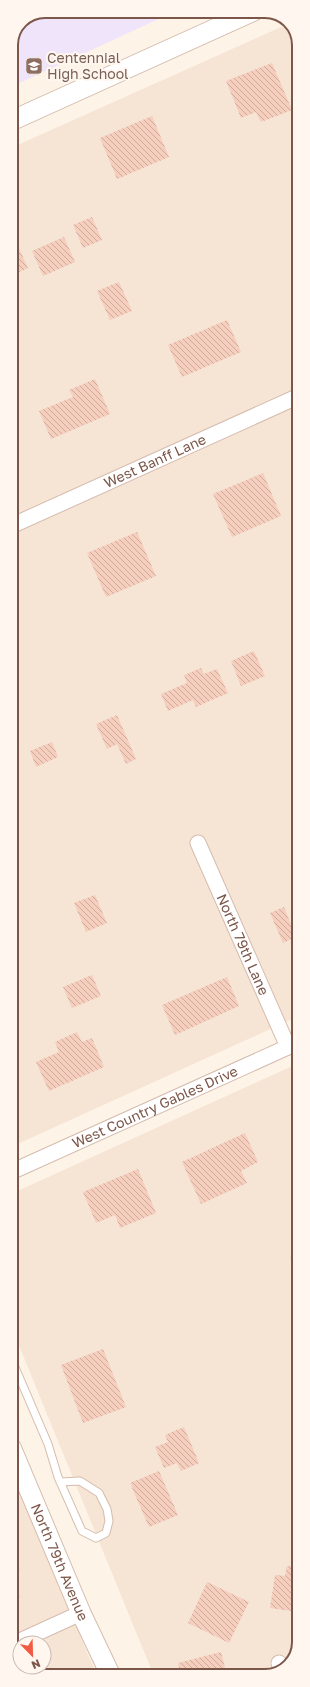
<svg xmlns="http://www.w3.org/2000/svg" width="310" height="1687" font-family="'Golos Text',sans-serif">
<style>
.residential{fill:#f6e4d5}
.education{fill:#f0e4fb}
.building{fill:url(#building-back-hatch)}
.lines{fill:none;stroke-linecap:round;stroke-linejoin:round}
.service-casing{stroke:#d4bcae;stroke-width:9}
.minor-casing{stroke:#d4bcae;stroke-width:17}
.tertiary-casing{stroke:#d4bcae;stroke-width:21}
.service{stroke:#fff;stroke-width:7}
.minor{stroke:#fff;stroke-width:15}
.tertiary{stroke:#fff;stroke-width:19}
.labels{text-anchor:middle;stroke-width:4;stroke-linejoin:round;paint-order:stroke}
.education-label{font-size:14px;fill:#785e54;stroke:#fff7ef;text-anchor:start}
.street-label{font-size:14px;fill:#7b5649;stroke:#fff7ef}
.rim{fill:none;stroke:#7b5649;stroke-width:2}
</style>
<defs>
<pattern id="building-back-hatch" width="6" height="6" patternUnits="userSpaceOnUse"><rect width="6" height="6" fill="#f6cebd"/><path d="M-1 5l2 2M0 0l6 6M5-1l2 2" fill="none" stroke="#ccaa9c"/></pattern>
</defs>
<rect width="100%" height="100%" fill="#fef3e7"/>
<g class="residential">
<polygon points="290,23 299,41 299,1016 11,1147 11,148"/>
<polygon points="299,1063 299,1642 291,1664 269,1676 154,1676 11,1326 11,1194"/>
<polygon points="11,1471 97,1676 41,1676 23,1667 44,1667 44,1643 20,1643 20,1664 11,1646"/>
</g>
<polygon class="education" points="45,11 176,11 11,87 11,45 21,21"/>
<g class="building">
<polygon points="272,63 292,110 261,122 256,112 241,118 226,81"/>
<polygon points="152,116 169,157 117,179 100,138"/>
<polygon points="92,217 102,240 83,248 73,225"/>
<polygon points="11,231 28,268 11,276"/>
<polygon points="64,237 75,262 43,276 32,251"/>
<polygon points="119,282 132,311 110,320 97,291"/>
<polygon points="227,320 241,352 182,377 168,345"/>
<polygon points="95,379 110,414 51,439 39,411 73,397 69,390"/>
<polygon points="263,473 281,516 232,537 213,494"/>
<polygon points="137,532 156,576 106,597 87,553"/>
<polygon points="11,599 18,613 11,616"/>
<polygon points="254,651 265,676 241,686 231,661"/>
<polygon points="201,668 204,674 217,669 228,693 196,707 193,700 168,711 161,694 187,683 184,675"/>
<polygon points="117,715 136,759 126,764 117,744 107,749 96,724"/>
<polygon points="52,742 58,757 36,767 30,751"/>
<polygon points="95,895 107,923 86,932 74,903"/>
<polygon points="284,907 296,937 283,943 270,913"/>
<polygon points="92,975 101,996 72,1008 63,987"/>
<polygon points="227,977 239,1006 175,1035 162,1005"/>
<polygon points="77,1032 82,1042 92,1038 104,1067 49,1091 36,1062 59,1052 55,1042"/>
<polygon points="245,1133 258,1162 241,1171 247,1183 201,1204 182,1162"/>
<polygon points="138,1169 156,1213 120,1228 115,1215 96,1223 83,1192"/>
<polygon points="299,1254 299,1277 290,1257"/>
<polygon points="103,1349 126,1407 83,1423 61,1365"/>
<polygon points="184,1427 199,1463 181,1471 177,1463 164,1468 155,1447 168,1442 165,1435"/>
<polygon points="159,1471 178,1515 149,1527 130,1483"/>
<polygon points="11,1549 20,1570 11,1574"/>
<polygon points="287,1566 299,1567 299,1612 270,1608 275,1575 285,1576"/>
<polygon points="11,1577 20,1597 11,1601"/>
<polygon points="207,1582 249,1602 229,1643 188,1623"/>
<polygon points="221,1652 227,1676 181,1676 178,1663"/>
<polygon points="44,1664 49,1676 41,1676 25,1668 44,1667"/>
</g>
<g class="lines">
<defs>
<polyline id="service" points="11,1358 48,1444 58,1477 82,1531 96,1538 106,1533 109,1521 107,1509 99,1493 80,1481 60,1482"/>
<g id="minor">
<path id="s1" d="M11,526L299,396"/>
<path id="s2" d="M198,843L288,1047"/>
<path id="s3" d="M11,1172L299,1042"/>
<polyline points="11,1645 81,1613"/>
<polyline points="279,1663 281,1669"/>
</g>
<g id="tertiary">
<polyline points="11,121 254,11"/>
<path id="s4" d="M11,1447L81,1613L111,1676"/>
</g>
</defs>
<use href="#service" class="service-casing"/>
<use href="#minor" class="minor-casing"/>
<use href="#tertiary" class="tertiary-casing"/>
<use href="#service" class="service"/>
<use href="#minor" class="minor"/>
<use href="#tertiary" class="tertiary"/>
</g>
<defs>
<symbol id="school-square" viewBox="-11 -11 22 22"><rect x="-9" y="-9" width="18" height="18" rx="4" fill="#8d6e63" stroke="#fff7ef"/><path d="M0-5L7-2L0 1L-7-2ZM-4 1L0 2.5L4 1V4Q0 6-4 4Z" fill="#fff"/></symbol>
</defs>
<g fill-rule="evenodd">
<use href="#school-square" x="24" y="56" width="20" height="20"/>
</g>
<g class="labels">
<g class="education-label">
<text x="47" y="63">Centennial<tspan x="47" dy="16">High School</tspan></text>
</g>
<g class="street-label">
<text dy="5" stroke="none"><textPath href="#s1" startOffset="158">West Banff Lane</textPath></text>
<text dy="5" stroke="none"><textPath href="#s2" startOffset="111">North 79th Lane</textPath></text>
<text dy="5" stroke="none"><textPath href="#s3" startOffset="158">West Country Gables Drive</textPath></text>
<text dy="5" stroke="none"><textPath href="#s4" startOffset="125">North 79th Avenue</textPath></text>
</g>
</g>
<path d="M0 0H310V1687H0ZM45 18H265A27 27 0 0 1 292 45V1642A27 27 0 0 1 265 1669H45A27 27 0 0 1 18 1642V45A27 27 0 0 1 45 18Z" fill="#fff7ef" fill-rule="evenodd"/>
<path class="rim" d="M45 18H265A27 27 0 0 1 292 45V1642A27 27 0 0 1 265 1669H45A27 27 0 0 1 18 1642V45A27 27 0 0 1 45 18Z"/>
<g transform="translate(32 1655) rotate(157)"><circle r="19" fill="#fff7ef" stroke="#cab7ad"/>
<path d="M0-3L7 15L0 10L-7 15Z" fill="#f15b44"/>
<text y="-6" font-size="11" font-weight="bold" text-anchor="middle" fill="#7b5649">N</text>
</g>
</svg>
